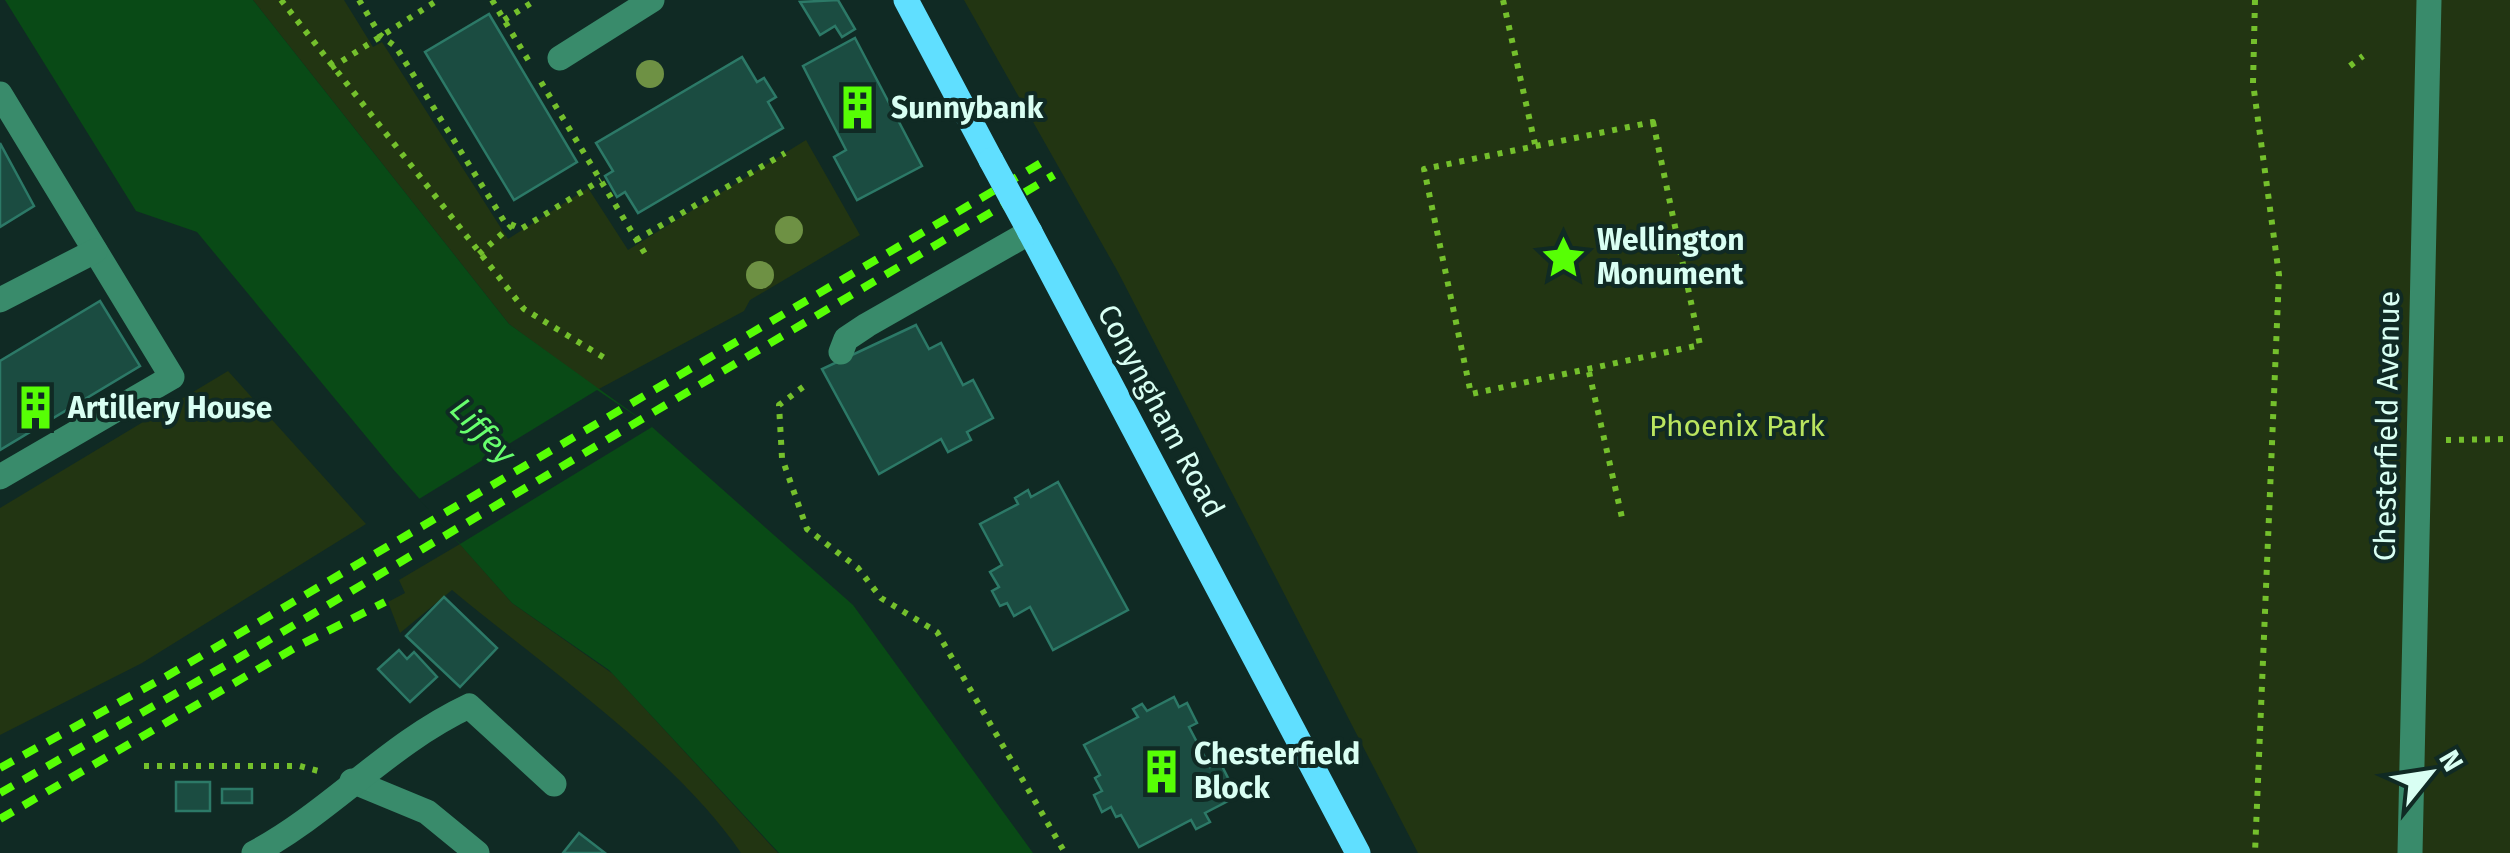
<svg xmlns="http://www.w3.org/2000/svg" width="2510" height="853" font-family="'Fira Sans',sans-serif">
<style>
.green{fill:#223512}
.water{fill:#094a16}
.pier{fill:#102a24}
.building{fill:#1b4c41;stroke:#2c7967;stroke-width:2.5}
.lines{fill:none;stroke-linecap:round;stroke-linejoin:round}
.path{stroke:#74c02c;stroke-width:6;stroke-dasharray:5 8;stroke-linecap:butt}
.minor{stroke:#398b6b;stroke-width:25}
.major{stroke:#60dfff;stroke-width:25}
.rail{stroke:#57ff05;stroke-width:8;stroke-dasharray:15 12;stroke-linecap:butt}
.major-bridge{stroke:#60dfff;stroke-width:25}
.tree{fill:#6e9144}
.labels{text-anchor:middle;stroke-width:8;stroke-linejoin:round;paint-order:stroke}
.poi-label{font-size:30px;font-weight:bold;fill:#d9fff3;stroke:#102a24;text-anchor:start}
.street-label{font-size:30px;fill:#d9fff3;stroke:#102a24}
.park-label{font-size:30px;fill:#bae55f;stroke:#102a24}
.water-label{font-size:32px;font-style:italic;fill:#67ff6d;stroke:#102a24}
</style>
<rect width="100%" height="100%" fill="#102a24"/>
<g class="green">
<polygon points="253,0 344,0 373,47 382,42 508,239 588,188 628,250 806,140 860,235 750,300 744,311 597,390 509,324"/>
<polygon points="964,0 2510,0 2510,853 1418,853 1118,272"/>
<polygon points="228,371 366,524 142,663 0,735 0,508"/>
<path d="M460,544L512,603L613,674L778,853H741C678,759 541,664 452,590L400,633L388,602L405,593L399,580Z"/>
</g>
<polygon class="water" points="5,0 253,0 509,324 652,427 853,605 1033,853 779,853 609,670 512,603 393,469 197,232 136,211"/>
<polygon class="pier" points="597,390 652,427 460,544 419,499"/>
<g class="building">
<polygon points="838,0 855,29 842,37 835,26 820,35 800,2"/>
<polygon points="489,14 577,162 514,200 425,52"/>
<polygon points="855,38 922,166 857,200 834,157 846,150 803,66"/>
<polygon points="742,57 757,82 764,78 776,97 768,102 783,128 638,213 625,192 617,197 605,176 613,171 596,143"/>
<polygon points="0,143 34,206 0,227"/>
<polygon points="100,301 140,366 0,450 0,361"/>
<polygon points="916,325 929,349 941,343 963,385 973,380 993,418 967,432 971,440 948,452 941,439 879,474 822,369"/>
<polygon points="1058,482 1128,610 1053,650 1030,607 1014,616 1007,603 1000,606 992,591 999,587 990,572 1002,565 980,524 1018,504 1015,498 1028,490 1031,497"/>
<polygon points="444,597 497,648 460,687 406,636"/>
<polygon points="399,650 407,659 414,652 437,677 410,702 378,669"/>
<polygon points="1174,697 1179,707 1187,703 1197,723 1189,727 1210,767 1220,762 1231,784 1223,788 1230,800 1205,813 1210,822 1196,829 1191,820 1139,847 1121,815 1116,817 1111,807 1102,812 1094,795 1102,791 1095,778 1100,775 1084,745 1138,717 1133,709 1142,704 1147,711"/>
<rect x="176" y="782" width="34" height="29"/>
<rect x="222" y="789" width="30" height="14"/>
<polygon points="579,833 605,853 563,853"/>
</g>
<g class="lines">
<g class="path">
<polyline points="281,0 524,309 608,360"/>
<polyline points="359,0 380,35 396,47 504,221 521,229 601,180"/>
<polyline points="492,0 530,63"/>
<polyline points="1503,0 1535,144"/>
<polyline points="2255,0 2253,83 2279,275 2255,853"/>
<polyline points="504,20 536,0"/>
<polyline points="2350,66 2363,56"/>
<polyline points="331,68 438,0"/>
<polyline points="541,82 647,257"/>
<polygon points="1653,122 1700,345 1471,394 1424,169"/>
<polyline points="636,240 785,153"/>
<polyline points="479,254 511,226"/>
<polyline points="1589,372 1623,522"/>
<polyline points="803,387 779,405 782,458 807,529 858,568 881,598 937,632 1065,853"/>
<polyline points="2446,440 2510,439"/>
<polyline points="144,766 300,766 322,772"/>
</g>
<g class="minor">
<polyline points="560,58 652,0"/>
<polyline points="0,94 172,377 0,477"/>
<polyline points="0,300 95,251"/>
<polyline points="841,352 846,339 867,325 1030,232"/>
<polyline points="352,781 427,812 477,853"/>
<path d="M254,853C331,812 388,744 469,706L554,784"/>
<polyline points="2410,853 2429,0"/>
</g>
<g class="major">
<polyline points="906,0 991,160"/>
<polyline points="1030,232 1358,853"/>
</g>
<g class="rail">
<polyline points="0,768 167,676 1046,160"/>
<polyline points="0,793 235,660 1054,175"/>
<polyline points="0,819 298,646 385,602"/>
</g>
<polyline class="major-bridge" points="991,160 1030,232"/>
</g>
<g class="tree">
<circle cx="650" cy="74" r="14"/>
<circle cx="789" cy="230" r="14"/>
<circle cx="760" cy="275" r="14"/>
</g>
<defs>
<symbol id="building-bare" viewBox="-9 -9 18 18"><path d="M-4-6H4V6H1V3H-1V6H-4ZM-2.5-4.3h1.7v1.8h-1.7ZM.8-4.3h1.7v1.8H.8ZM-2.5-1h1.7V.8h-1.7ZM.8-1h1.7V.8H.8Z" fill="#57ff05" stroke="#102a24" stroke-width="2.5" paint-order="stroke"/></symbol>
<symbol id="sight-bare" viewBox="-9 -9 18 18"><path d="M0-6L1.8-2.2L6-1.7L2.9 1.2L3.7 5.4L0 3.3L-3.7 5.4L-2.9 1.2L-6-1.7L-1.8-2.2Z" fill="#57ff05" stroke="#102a24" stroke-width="2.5" paint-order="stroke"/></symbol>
</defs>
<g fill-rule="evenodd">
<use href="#building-bare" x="826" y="76" width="63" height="63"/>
<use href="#sight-bare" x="1532" y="226" width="63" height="63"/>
<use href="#building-bare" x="4" y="376" width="63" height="63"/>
<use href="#building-bare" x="1130" y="740" width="63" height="63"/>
</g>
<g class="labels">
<g class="poi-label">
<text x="891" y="118">Sunnybank</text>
<text x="1597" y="250">Wellington<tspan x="1597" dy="34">Monument</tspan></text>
<text x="68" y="418">Artillery House</text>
<text x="1194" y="764">Chesterfield<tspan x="1194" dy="34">Block</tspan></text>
</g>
<g class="street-label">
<text transform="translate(1161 411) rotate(62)" y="10">Conyngham Road</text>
<text transform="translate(2387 426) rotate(-89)" y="10">Chesterfield Avenue</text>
</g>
<g class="park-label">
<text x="1737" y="436">Phoenix Park</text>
</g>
<g class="water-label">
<text transform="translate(483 431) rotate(46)" y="11">Liffey</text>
</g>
</g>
<g transform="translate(2430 773) rotate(60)" stroke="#102a24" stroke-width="8" paint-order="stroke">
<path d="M0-8L18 38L0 25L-18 38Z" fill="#d9fff3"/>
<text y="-15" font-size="28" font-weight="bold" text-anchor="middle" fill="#d9fff3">N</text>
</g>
</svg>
